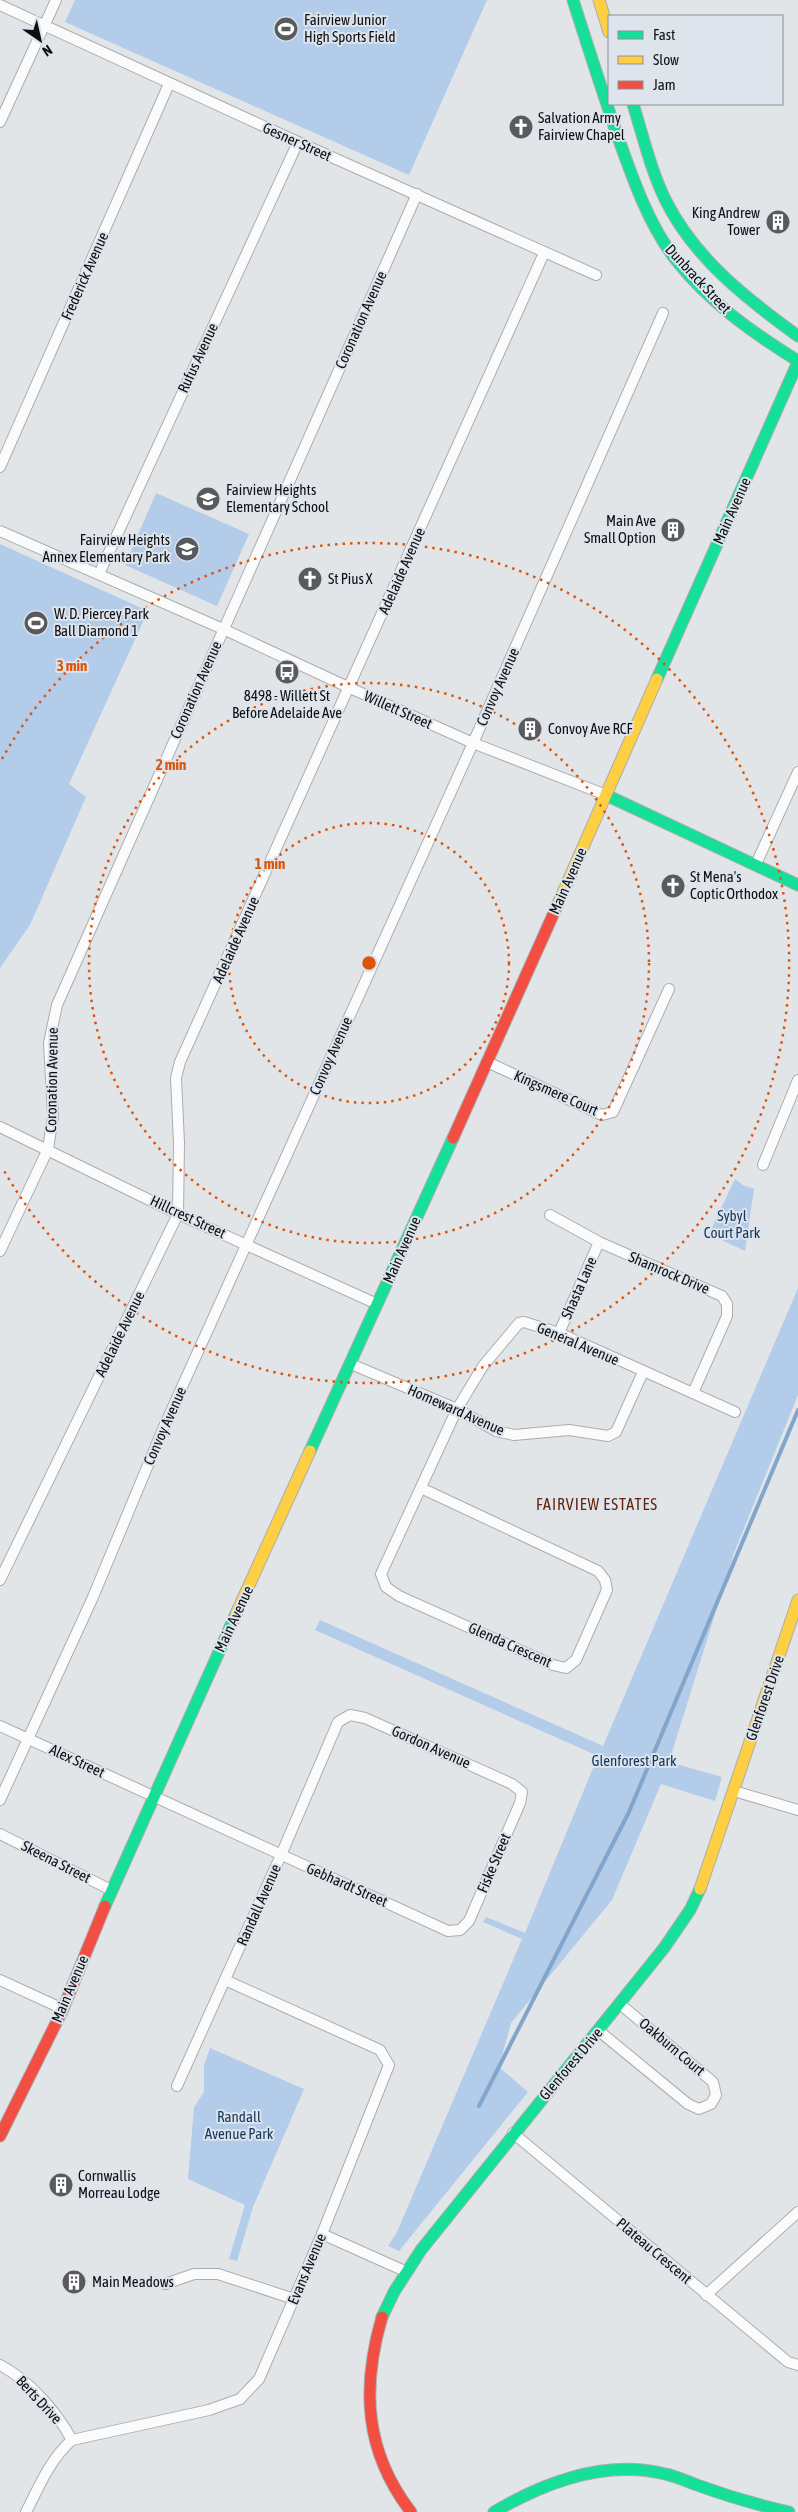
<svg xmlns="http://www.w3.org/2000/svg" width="798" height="2512" font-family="'Asap Condensed',sans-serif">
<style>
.green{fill:#b3cce9}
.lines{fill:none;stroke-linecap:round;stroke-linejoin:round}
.stream{stroke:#81a5cc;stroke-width:4}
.street-casing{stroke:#aaadb0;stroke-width:12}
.fast-casing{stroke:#aaadb0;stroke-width:13}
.slow-casing{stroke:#aaadb0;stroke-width:13}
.jam-casing{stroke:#aaadb0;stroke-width:13}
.street{stroke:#fbfbfc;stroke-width:10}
.fast{stroke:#16e098;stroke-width:11}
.slow{stroke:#ffcf43;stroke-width:11}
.jam{stroke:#f24e42;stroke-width:11}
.ring{fill:none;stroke:#dd550c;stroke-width:2.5;stroke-dasharray:2.5 5}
.labels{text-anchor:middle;stroke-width:4;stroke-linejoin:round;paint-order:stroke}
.poi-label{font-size:15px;fill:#0d0f12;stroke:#dee4ec;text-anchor:start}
.street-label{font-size:15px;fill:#0d0f12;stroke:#dee4ec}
.park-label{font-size:15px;fill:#13375c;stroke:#dee4ec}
.neighbourhood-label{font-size:16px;letter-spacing:1px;fill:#642406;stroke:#dee4ec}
.centre{fill:#dd550c;stroke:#dee4ec;stroke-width:2.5}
.ring-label{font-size:15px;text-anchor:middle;font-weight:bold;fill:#dd550c;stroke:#dee4ec;stroke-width:4;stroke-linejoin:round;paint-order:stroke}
</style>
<rect width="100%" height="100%" fill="#e2e5e8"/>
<g class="green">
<polygon points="75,0 487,0 409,175 65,22"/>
<polygon points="156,493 249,534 217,606 125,565"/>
<polygon points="0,544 148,611 69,784 86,797 30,925 0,968"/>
<polygon points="735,1179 743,1185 754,1189 745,1251 709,1234"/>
<polygon points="798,1288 798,1395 734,1553 669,1762 722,1777 715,1801 661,1784 612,1900 511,2023 499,2067 528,2092 399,2251 388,2246 397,2232 522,1939 483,1922 486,1917 525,1933 598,1756 315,1630 320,1620 603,1746"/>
<polygon points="210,2048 304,2089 253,2207 237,2261 229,2259 245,2205 188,2179 194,2107 204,2092 204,2065"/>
</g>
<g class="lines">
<polyline class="stream" points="479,2106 629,1812 798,1410"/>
<defs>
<g id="street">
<polyline points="0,5 298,142 596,275"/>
<polyline points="0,122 56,0"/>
<polyline points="0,467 169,84"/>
<polyline points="0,531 223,629 350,688 473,743 606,795"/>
<polyline points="99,574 298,142"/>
<polyline points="756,864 798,772"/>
<polyline points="487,1062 602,1115 613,1112 669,989"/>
<polyline points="0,1127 178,1214 377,1304"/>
<polyline points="763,1165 798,1080"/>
<polyline points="550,1215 599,1242 722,1296 727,1304 727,1316 693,1393"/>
<polyline points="0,1251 48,1149 53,1116 49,1043 57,1005 417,194"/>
<polyline points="559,1333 599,1242"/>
<polyline points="351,1364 457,1409 496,1431 514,1435 569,1430 608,1436 616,1432 643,1372"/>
<polyline points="421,1488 598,1571 605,1580 607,1590 576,1660 566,1668 553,1665 399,1596 386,1587 381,1574 457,1409 483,1366 519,1323 524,1322 559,1333 735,1412"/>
<polyline points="0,1580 178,1214 179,1143 176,1078 180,1062 544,253"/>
<path d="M0,1726C149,1794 298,1863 448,1931L460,1930L469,1921L520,1803L522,1792L512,1784L365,1718L350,1715L338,1722L281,1855L177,2086"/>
<polyline points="734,1791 798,1810"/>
<polyline points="0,1800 93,1597 163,1429 473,743 663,313"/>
<polyline points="0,1834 111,1890"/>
<polyline points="0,1980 63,2009"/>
<polyline points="599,2031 688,2104 699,2109 711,2104 716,2095 713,2082 620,2004"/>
<polyline points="513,2133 788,2362 798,2365"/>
<polyline points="322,2234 407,2272"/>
<polyline points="165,2284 194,2274 218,2274 294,2299"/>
<polyline points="706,2295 798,2212"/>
<path d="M0,2365C30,2381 56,2411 72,2440"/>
<path d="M26,2512C39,2487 50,2459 72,2440L209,2410L240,2399L259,2379L322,2234L389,2065L380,2050L225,1980"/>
</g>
<g id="fast">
<path d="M573,0C588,47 603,94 619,140C634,182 649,225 676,260C709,302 753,333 798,361"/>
<path d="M633,104C643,136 651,171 666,201C695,259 747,299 798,336"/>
<polyline points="657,679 798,362"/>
<polyline points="606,795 798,885"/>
<polyline points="310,1451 453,1138"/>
<polyline points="105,1906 236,1614"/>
<polyline points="382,2317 394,2292 421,2250 664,1948 690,1910 700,1889"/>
<path d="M494,2512C545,2482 605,2459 665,2474C676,2476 686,2481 697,2485C727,2496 758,2505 789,2512"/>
</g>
<g id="slow">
<polyline points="599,0 609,32"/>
<polyline points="557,906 657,679"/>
<polyline points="236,1614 310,1451"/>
<polyline points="700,1889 798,1600"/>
</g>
<g id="jam">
<polyline points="453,1138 557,906"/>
<polyline points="0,2136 63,2009 105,1906"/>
<path d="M382,2317C361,2389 365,2452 411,2512"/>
</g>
</defs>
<use href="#street" class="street-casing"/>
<use href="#fast" class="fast-casing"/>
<use href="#slow" class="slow-casing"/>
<use href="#jam" class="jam-casing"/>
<use href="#street" class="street"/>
<use href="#fast" class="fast"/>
<use href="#slow" class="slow"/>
<use href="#jam" class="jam"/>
</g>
<g class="ring">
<circle cx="369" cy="963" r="140"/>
<circle cx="369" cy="963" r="280"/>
<path d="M2 759A420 420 0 1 1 2 1167"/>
</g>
<defs>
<symbol id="stadium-disc" viewBox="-11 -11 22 22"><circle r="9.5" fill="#585a5d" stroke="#dee4ec"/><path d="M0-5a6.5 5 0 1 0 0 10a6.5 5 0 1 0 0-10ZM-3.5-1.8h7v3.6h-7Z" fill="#fff"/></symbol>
<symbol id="church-disc" viewBox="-11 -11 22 22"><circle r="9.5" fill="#585a5d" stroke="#dee4ec"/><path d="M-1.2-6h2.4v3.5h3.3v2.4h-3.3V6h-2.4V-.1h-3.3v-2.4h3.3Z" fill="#fff"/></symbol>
<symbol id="building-disc" viewBox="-11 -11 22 22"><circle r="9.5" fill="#585a5d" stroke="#dee4ec"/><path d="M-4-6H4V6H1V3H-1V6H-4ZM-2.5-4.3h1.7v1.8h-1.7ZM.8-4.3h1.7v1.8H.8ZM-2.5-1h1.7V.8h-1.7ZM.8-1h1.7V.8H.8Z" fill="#fff"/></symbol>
<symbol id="school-disc" viewBox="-11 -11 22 22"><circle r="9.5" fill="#585a5d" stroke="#dee4ec"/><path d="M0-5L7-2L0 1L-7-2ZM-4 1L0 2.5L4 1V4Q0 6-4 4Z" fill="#fff"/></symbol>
<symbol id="bus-disc" viewBox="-11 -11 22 22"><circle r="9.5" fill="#585a5d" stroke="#dee4ec"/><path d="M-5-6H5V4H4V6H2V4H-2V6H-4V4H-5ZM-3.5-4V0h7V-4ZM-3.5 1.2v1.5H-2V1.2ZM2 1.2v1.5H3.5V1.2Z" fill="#fff"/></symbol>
</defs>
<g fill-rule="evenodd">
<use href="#stadium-disc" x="272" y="15" width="28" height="28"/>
<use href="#church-disc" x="507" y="113" width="28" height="28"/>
<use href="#building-disc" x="764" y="208" width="28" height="28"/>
<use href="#school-disc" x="194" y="485" width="28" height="28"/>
<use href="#building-disc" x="659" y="516" width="28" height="28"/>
<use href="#school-disc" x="173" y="535" width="28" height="28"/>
<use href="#church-disc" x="296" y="565" width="28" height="28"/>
<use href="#stadium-disc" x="22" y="609" width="28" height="28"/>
<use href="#bus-disc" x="273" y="658" width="28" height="28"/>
<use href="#building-disc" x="516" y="715" width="28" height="28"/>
<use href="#church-disc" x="659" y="872" width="28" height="28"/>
<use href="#building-disc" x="47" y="2171" width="28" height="28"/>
<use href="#building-disc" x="60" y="2268" width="28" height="28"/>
</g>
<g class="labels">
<g class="poi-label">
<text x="304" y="25">Fairview Junior<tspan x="304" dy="17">High Sports Field</tspan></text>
<text x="538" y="123">Salvation Army<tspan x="538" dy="17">Fairview Chapel</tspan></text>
<text x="760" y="218" text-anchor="end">King Andrew<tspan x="760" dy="17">Tower</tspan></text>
<text x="226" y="495">Fairview Heights<tspan x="226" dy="17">Elementary School</tspan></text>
<text x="656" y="526" text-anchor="end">Main Ave<tspan x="656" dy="17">Small Option</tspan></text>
<text x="170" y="545" text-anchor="end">Fairview Heights<tspan x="170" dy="17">Annex Elementary Park</tspan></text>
<text x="328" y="584">St Pius X</text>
<text x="54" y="619">W. D. Piercey Park<tspan x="54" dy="17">Ball Diamond 1</tspan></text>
<text x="287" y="701" text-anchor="middle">8498 - Willett St<tspan x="287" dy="17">Before Adelaide Ave</tspan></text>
<text x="548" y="734">Convoy Ave RCF</text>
<text x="690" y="882">St Mena's<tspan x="690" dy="17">Coptic Orthodox</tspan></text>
<text x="78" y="2181">Cornwallis<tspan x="78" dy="17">Morreau Lodge</tspan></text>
<text x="92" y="2287">Main Meadows</text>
</g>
<g class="street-label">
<text transform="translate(297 142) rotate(24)" y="5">Gesner Street</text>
<text transform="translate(85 276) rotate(-66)" y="5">Frederick Avenue</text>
<text transform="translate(698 279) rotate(47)" y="5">Dunbrack Street</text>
<text transform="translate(361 320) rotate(-66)" y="5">Coronation Avenue</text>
<text transform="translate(198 358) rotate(-65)" y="5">Rufus Avenue</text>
<text transform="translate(732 511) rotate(-66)" y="5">Main Avenue</text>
<text transform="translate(402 571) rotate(-66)" y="5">Adelaide Avenue</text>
<text transform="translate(498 687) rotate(-66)" y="5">Convoy Avenue</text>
<text transform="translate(196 690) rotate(-66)" y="5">Coronation Avenue</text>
<text transform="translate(398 710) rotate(24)" y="5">Willett Street</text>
<text transform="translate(568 881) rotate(-66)" y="5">Main Avenue</text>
<text transform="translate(236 940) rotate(-66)" y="5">Adelaide Avenue</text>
<text transform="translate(331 1056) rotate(-66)" y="5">Convoy Avenue</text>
<text transform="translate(52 1080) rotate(-89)" y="5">Coronation Avenue</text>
<text transform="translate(556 1093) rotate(24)" y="5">Kingsmere Court</text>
<text transform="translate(188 1217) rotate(25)" y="5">Hillcrest Street</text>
<text transform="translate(402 1250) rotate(-66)" y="5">Main Avenue</text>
<text transform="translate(669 1273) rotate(23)" y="5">Shamrock Drive</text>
<text transform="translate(579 1288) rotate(-66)" y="5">Shasta Lane</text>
<text transform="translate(120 1334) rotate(-64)" y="5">Adelaide Avenue</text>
<text transform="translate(578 1344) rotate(23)" y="5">General Avenue</text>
<text transform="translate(456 1410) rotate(24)" y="5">Homeward Avenue</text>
<text transform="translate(165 1426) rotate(-66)" y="5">Convoy Avenue</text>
<text transform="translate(234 1619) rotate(-65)" y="5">Main Avenue</text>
<text transform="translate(510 1645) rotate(24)" y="5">Glenda Crescent</text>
<text transform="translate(765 1698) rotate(-71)" y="5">Glenforest Drive</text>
<text transform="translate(431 1747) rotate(24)" y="5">Gordon Avenue</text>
<text transform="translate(77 1761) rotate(25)" y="5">Alex Street</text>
<text transform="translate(56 1862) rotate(27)" y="5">Skeena Street</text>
<text transform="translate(494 1863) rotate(-67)" y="5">Fiske Street</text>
<text transform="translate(347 1885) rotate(24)" y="5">Gebhardt Street</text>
<text transform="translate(259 1905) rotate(-66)" y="5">Randall Avenue</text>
<text transform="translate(70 1989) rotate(-67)" y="5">Main Avenue</text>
<text transform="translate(672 2047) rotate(40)" y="5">Oakburn Court</text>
<text transform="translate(571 2064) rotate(-50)" y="5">Glenforest Drive</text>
<text transform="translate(654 2251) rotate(40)" y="5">Plateau Crescent</text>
<text transform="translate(307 2269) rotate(-67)" y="5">Evans Avenue</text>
<text transform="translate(39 2400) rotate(47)" y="5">Berts Drive</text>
</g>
<g class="park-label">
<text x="732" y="1221">Sybyl<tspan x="732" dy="17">Court Park</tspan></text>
<text x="634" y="1766">Glenforest Park</text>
<text x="239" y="2122">Randall<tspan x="239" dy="17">Avenue Park</tspan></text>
</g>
<g class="neighbourhood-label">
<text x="597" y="1510">FAIRVIEW ESTATES</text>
</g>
</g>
<circle cx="369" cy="963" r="8" class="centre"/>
<g class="ring-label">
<text x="72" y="671">3 min</text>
<text x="171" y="770">2 min</text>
<text x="270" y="869">1 min</text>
</g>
<rect x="608" y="15" width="175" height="90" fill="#dee4ec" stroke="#8a8f95"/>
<rect x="618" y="31" width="25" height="8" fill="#16e098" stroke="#8a8f95"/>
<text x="653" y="40" font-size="15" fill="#0d0f12">Fast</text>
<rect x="618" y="56" width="25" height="8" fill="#ffcf43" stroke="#8a8f95"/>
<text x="653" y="65" font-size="15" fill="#0d0f12">Slow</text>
<rect x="618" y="81" width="25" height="8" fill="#f24e42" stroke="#8a8f95"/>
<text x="653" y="90" font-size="15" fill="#0d0f12">Jam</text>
<g transform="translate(40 40) rotate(146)" stroke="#dee4ec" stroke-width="4" paint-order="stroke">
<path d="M0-4L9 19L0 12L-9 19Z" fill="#0d0f12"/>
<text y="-8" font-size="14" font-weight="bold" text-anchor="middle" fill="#0d0f12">N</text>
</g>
</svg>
